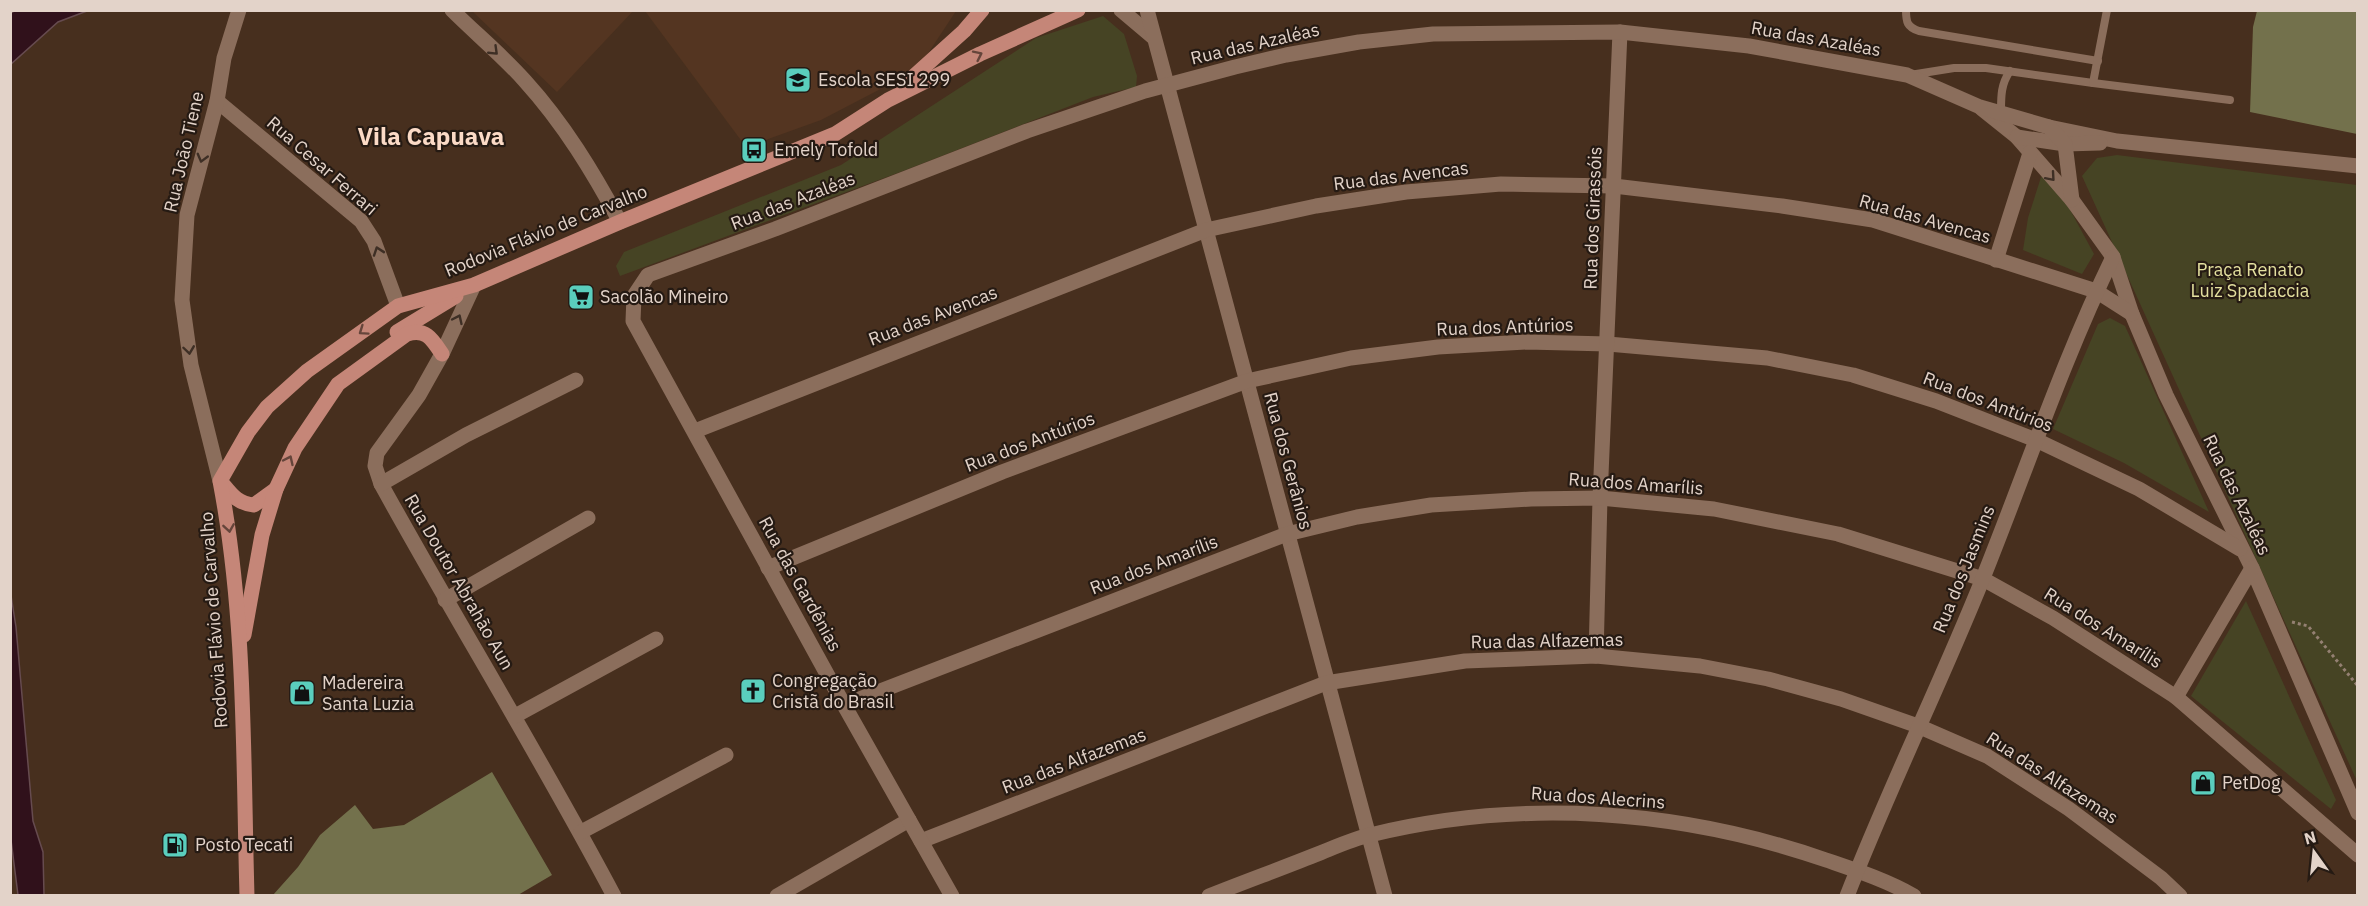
<svg xmlns="http://www.w3.org/2000/svg" width="2368" height="906" font-family="'IBM Plex Sans',sans-serif">
<style>
.built{fill:#543521}
.green{fill:#464424}
.forest{fill:#73714c}
.water{fill:#30111b;stroke:#664b4f;stroke-width:1.5}
.lines{fill:none;stroke-linecap:round;stroke-linejoin:round}
.path{stroke:#948072;stroke-width:3;stroke-dasharray:3 3;stroke-linecap:butt}
.lane{stroke:#8b6e5c;stroke-width:8}
.street{stroke:#8b6e5c;stroke-width:15}
.primary{stroke:#c58678;stroke-width:15}
.oneway{stroke:#3e2f25}
.oneway2{stroke:#65453b}
.labels{text-anchor:middle;stroke-width:4.5;stroke-linejoin:round;paint-order:stroke}
.street-label{font-size:18px;fill:#e3d3c9;stroke:#251a13}
.poi-label{font-size:18px;fill:#e3d3c9;stroke:#251a13;text-anchor:start}
.park-label{font-size:18px;fill:#e4e09f;stroke:#251a13}
.district-label{font-size:24px;font-weight:bold;fill:#fbdac6;stroke:#251a13}
</style>
<rect width="100%" height="100%" fill="#472f1e"/>
<g class="built">
<polygon points="472,11 633,11 557,92"/>
<polygon points="645,11 956,11 917,70 821,120 746,147"/>
</g>
<g class="green">
<polygon points="1103,16 1124,34 1137,76 1136,87 1093,97 903,171 620,276 616,266 624,252 841,165 1036,38"/>
<polygon points="2117,155 2357,185 2357,781 2082,176 2097,158"/>
<polygon points="2041,177 2055,182 2094,254 2082,274 2023,250 2028,218"/>
<polygon points="2110,318 2125,326 2209,512 2124,463 2053,429 2098,324"/>
<polygon points="2246,601 2336,800 2331,809 2191,696"/>
</g>
<g class="forest">
<polygon points="2257,11 2357,11 2357,134 2250,112 2253,27"/>
<polygon points="492,772 552,875 518,895 273,895 298,867 320,835 355,805 373,829 404,825"/>
</g>
<g class="water">
<polygon points="14,11 14,10 87,11 58,22 11,64 11,13"/>
<polygon points="10,589 16,627 33,821 43,852 44,895 18,895 10,832"/>
</g>
<g class="lines">
<polyline class="path" points="2292,622 2308,626 2358,686"/>
<g class="lane">
<path d="M1906,10C1906,22 1907,27 1919,31L2098,61"/>
<polyline points="1910,75 1954,68 1986,68 2093,83 2107,10"/>
<polyline points="2093,83 2230,100"/>
<path d="M2001,111C2001,96 2001,84 2010,71"/>
</g>
<g class="street">
<path d="M452,10C476,34 503,56 525,81C564,124 593,172 620,222"/>
<polyline points="1121,10 1153,37"/>
<polyline points="1147,10 1385,896"/>
<polyline points="217,101 361,221 374,241 398,306"/>
<polyline points="1982,109 2017,137 2072,200 2113,257 2132,314 2166,395 2252,568 2358,813"/>
<polyline points="2049,127 2117,141 2358,166"/>
<polyline points="2017,137 2065,144 2100,143"/>
<polyline points="1996,260 2030,153"/>
<path d="M474,285L442,354L419,395L377,453L375,466L381,484C457,622 540,756 614,896"/>
<polyline points="695,431 1206,230 1316,206 1406,192 1501,184 1614,186 1782,206 1873,220 2096,291 2132,314"/>
<polyline points="220,481 191,365 182,300 187,215 217,101 224,58 239,10"/>
<polyline points="381,484 466,435 576,380"/>
<polyline points="768,568 1002,472 1247,381 1351,358 1438,347 1527,342 1608,344 1767,358 1853,375 1936,401 2036,440 2139,489 2240,549"/>
<polyline points="445,600 588,518"/>
<polyline points="1596,656 1600,498 1620,32"/>
<polyline points="2176,697 2252,568"/>
<polyline points="844,705 1287,534 1357,517 1431,505 1531,499 1600,498 1714,509 1838,534 1983,579 2053,618 2176,697 2358,855"/>
<polyline points="515,716 656,639"/>
<polyline points="581,832 726,755"/>
<polyline points="921,841 1326,683 1465,661 1596,656 1700,666 1768,679 1841,699 1918,726 1987,756 2069,809 2161,878 2180,896"/>
<polyline points="777,896 909,820"/>
<polyline points="952,896 844,705 633,321 634,296 648,275 775,229 1027,131 1145,91 1235,67 1286,55 1359,42 1433,34 1620,32 1749,46 1907,75 1980,107 2049,127 2065,144 2072,200"/>
<path d="M1209,896C1244,882 1280,869 1315,855C1333,848 1352,839 1370,835C1521,798 1679,809 1826,860C1855,870 1886,880 1914,896"/>
<path d="M1847,896C1889,788 1940,685 1983,578C2026,471 2063,360 2113,257"/>
</g>
<g class="primary">
<polyline points="903,86 964,31 982,10"/>
<polyline points="397,332 456,296"/>
<path d="M222,483C232,495 237,503 254,505L276,489"/>
<path d="M244,635L262,535L276,489L295,448L338,384L407,334C426,328 432,339 442,354"/>
<path d="M247,896C243,758 246,616 220,481L248,432L267,407L307,371L398,306L474,285L620,222L835,134L888,100L980,54L1078,10"/>
</g>
</g>
<defs><path id="oneway-chevron" d="M-2-3.5L2.5 0L-2 3.5" fill="none" stroke-width="1.6" stroke-linecap="round" stroke-linejoin="round" transform="scale(1.5)"/></defs>
<g class="oneway">
<use href="#oneway-chevron" transform="translate(494 51) rotate(44)"/>
<use href="#oneway-chevron" transform="translate(202 158) rotate(105)"/>
<use href="#oneway-chevron" transform="translate(2051 177) rotate(49)"/>
<use href="#oneway-chevron" transform="translate(378 251) rotate(-109)"/>
<use href="#oneway-chevron" transform="translate(458 319) rotate(-65)"/>
<use href="#oneway-chevron" transform="translate(189 350) rotate(82)"/>
</g>
<g class="oneway2">
<use href="#oneway-chevron" transform="translate(978 55) rotate(-26)"/>
<use href="#oneway-chevron" transform="translate(363 331) rotate(145)"/>
<use href="#oneway-chevron" transform="translate(289 460) rotate(-65)"/>
<use href="#oneway-chevron" transform="translate(229 528) rotate(81)"/>
</g>
<defs>
<symbol id="school-square" viewBox="-11 -11 22 22"><rect x="-9" y="-9" width="18" height="18" rx="4" fill="#5acebd" stroke="#251a13"/><path d="M0-5L7-2L0 1L-7-2ZM-4 1L0 2.5L4 1V4Q0 6-4 4Z" fill="#111"/></symbol>
<symbol id="bus-square" viewBox="-11 -11 22 22"><rect x="-9" y="-9" width="18" height="18" rx="4" fill="#5acebd" stroke="#251a13"/><path d="M-5-6H5V4H4V6H2V4H-2V6H-4V4H-5ZM-3.5-4V0h7V-4ZM-3.5 1.2v1.5H-2V1.2ZM2 1.2v1.5H3.5V1.2Z" fill="#111"/></symbol>
<symbol id="supermarket-square" viewBox="-11 -11 22 22"><rect x="-9" y="-9" width="18" height="18" rx="4" fill="#5acebd" stroke="#251a13"/><path d="M-6-5.5h2.5l.6 2H6L4.5 2H-2.5L-4.4-4H-6ZM-1.5 3.2a1.3 1.3 0 1 0 .1 0ZM3 3.2a1.3 1.3 0 1 0 .1 0Z" fill="#111"/></symbol>
<symbol id="church-square" viewBox="-11 -11 22 22"><rect x="-9" y="-9" width="18" height="18" rx="4" fill="#5acebd" stroke="#251a13"/><path d="M-1.2-6h2.4v3.5h3.3v2.4h-3.3V6h-2.4V-.1h-3.3v-2.4h3.3Z" fill="#111"/></symbol>
<symbol id="shop-square" viewBox="-11 -11 22 22"><rect x="-9" y="-9" width="18" height="18" rx="4" fill="#5acebd" stroke="#251a13"/><path d="M-5-2.5h2.3a2.7 3.5 0 0 1 5.4 0H5L5.5 6h-11ZM-1.5-2.5h3a1.5 2.3 0 0 0-3 0Z" fill="#111"/></symbol>
<symbol id="fuel-square" viewBox="-11 -11 22 22"><rect x="-9" y="-9" width="18" height="18" rx="4" fill="#5acebd" stroke="#251a13"/><path d="M-5.5-6h7V0h2V4h1.3V-2.5L3-4.5l.8-.8L6-3V5H2.5V1h-1V6h-7ZM-4.2-4.7v3.2H.2V-4.7Z" fill="#111"/></symbol>
</defs>
<g fill-rule="evenodd">
<use href="#school-square" x="783" y="65" width="30" height="30"/>
<use href="#bus-square" x="739" y="135" width="30" height="30"/>
<use href="#supermarket-square" x="566" y="282" width="30" height="30"/>
<use href="#church-square" x="738" y="676" width="30" height="30"/>
<use href="#shop-square" x="287" y="678" width="30" height="30"/>
<use href="#shop-square" x="2188" y="768" width="30" height="30"/>
<use href="#fuel-square" x="160" y="830" width="30" height="30"/>
</g>
<g class="labels">
<g class="street-label">
<text transform="translate(1816 39) rotate(10)" y="6">Rua das Azaléas</text>
<text transform="translate(1255 44) rotate(-13)" y="6">Rua das Azaléas</text>
<text transform="translate(184 152) rotate(-77)" y="6">Rua João Tiene</text>
<text transform="translate(322 166) rotate(41)" y="6">Rua Cesar Ferrari</text>
<text transform="translate(1401 176) rotate(-7)" y="6">Rua das Avencas</text>
<text transform="translate(793 201) rotate(-21)" y="6">Rua das Azaléas</text>
<text transform="translate(1593 218) rotate(-88)" y="6">Rua dos Girassóis</text>
<text transform="translate(1925 219) rotate(16)" y="6">Rua das Avencas</text>
<text transform="translate(546 231) rotate(-22)" y="6">Rodovia Flávio de Carvalho</text>
<text transform="translate(933 316) rotate(-21)" y="6">Rua das Avencas</text>
<text transform="translate(1505 327) rotate(-2)" y="6">Rua dos Antúrios</text>
<text transform="translate(1988 402) rotate(21)" y="6">Rua dos Antúrios</text>
<text transform="translate(1030 442) rotate(-21)" y="6">Rua dos Antúrios</text>
<text transform="translate(1288 461) rotate(75)" y="6">Rua dos Gerânios</text>
<text transform="translate(1636 484) rotate(4)" y="6">Rua dos Amarílis</text>
<text transform="translate(2237 495) rotate(64)" y="6">Rua das Azaléas</text>
<text transform="translate(1154 565) rotate(-21)" y="6">Rua dos Amarílis</text>
<text transform="translate(1964 569) rotate(-68)" y="6">Rua dos Jasmins</text>
<text transform="translate(459 582) rotate(60)" y="6">Rua Doutor Abrahão Aun</text>
<text transform="translate(800 584) rotate(61)" y="6">Rua das Gardênias</text>
<text transform="translate(214 620) rotate(-94)" y="6">Rodovia Flávio de Carvalho</text>
<text transform="translate(2103 628) rotate(32)" y="6">Rua dos Amarílis</text>
<text transform="translate(1547 641) rotate(-1)" y="6">Rua das Alfazemas</text>
<text transform="translate(1074 761) rotate(-21)" y="6">Rua das Alfazemas</text>
<text transform="translate(2052 778) rotate(33)" y="6">Rua das Alfazemas</text>
<text transform="translate(1598 798) rotate(4)" y="6">Rua dos Alecrins</text>
</g>
<g class="poi-label">
<text x="818" y="86">Escola SESI 299</text>
<text x="774" y="156">Emely Tofold</text>
<text x="600" y="303">Sacolão Mineiro</text>
<text x="772" y="687">Congregação<tspan x="772" dy="21">Cristã do Brasil</tspan></text>
<text x="322" y="689">Madereira<tspan x="322" dy="21">Santa Luzia</tspan></text>
<text x="2222" y="789">PetDog</text>
<text x="195" y="851">Posto Tecati</text>
</g>
<g class="park-label">
<text x="2250" y="276">Praça Renato<tspan x="2250" dy="21">Luiz Spadaccia</tspan></text>
</g>
<g class="district-label">
<text x="431" y="145">Vila Capuava</text>
</g>
</g>
<rect width="2368" height="906" fill="none" stroke="#e3d3c9" stroke-width="24"/>
<g transform="translate(2314 852) rotate(345)" stroke="#251a13" stroke-width="4.5" paint-order="stroke">
<path d="M0-4.5L10 22L0 15L-10 22Z" fill="#e3d3c9"/>
<text y="-9" font-size="16" font-weight="bold" text-anchor="middle" fill="#e3d3c9">N</text>
</g>
</svg>
